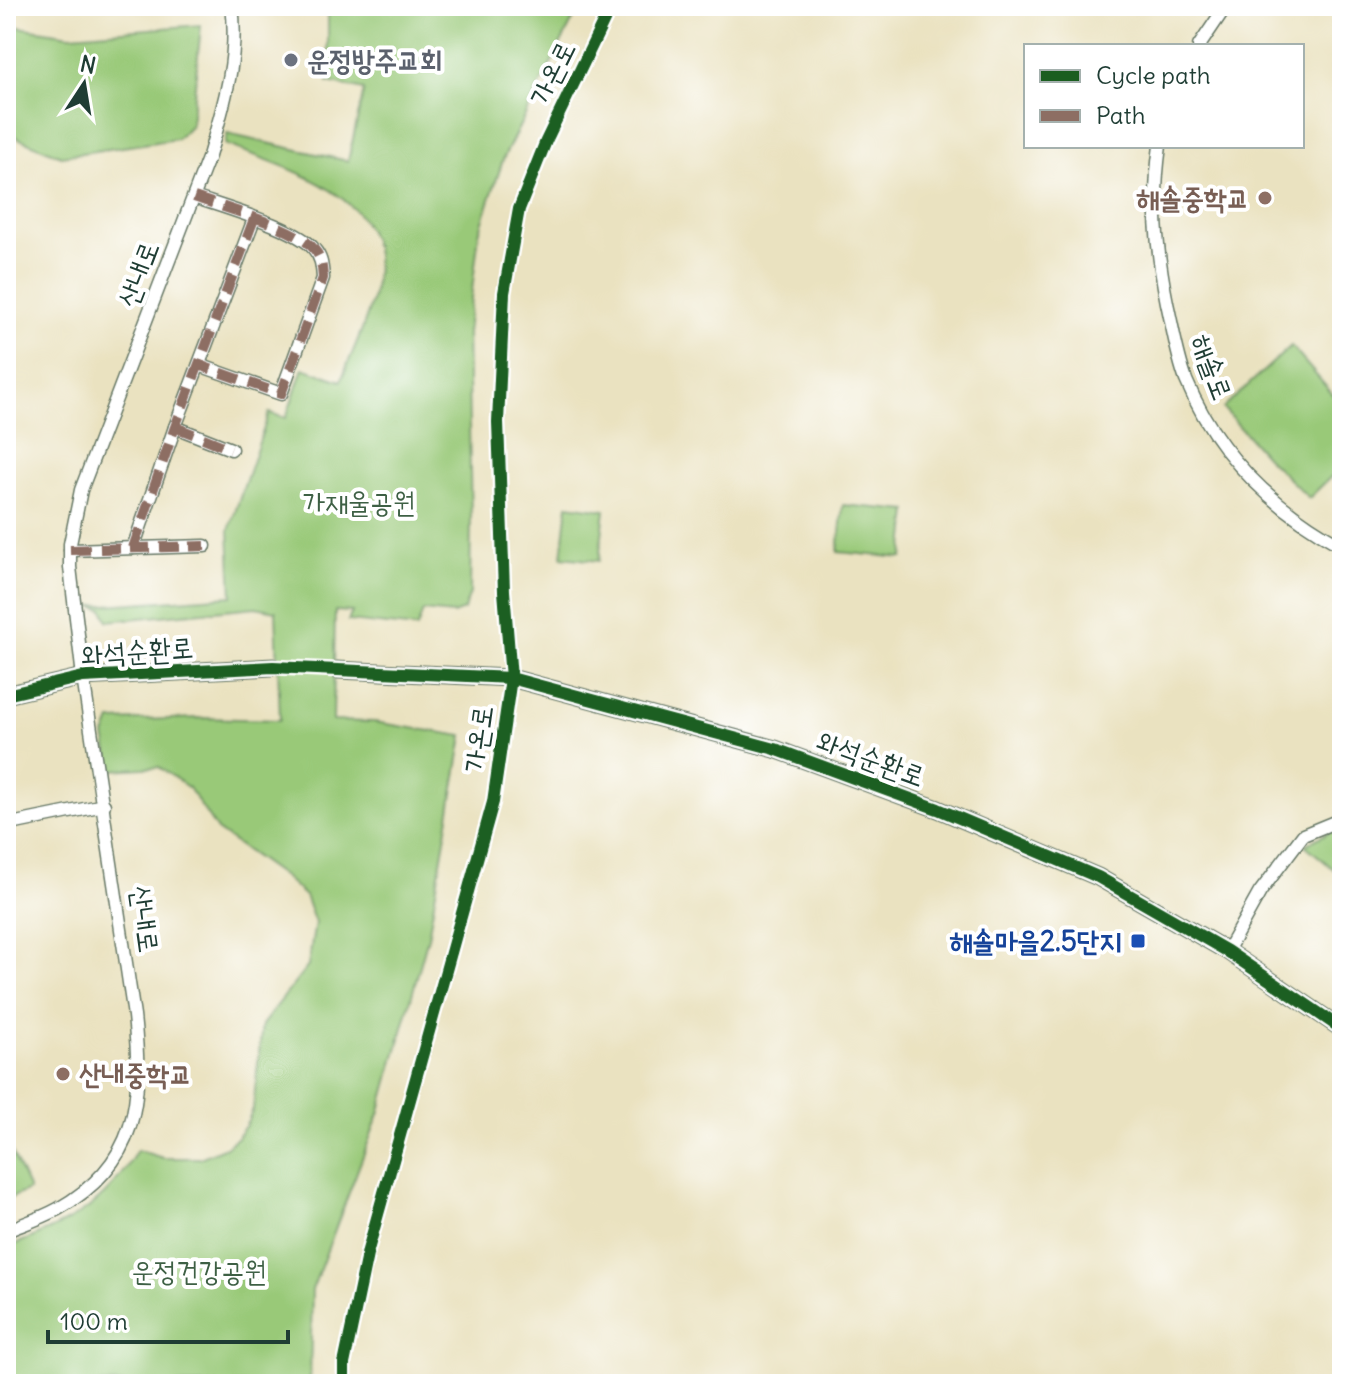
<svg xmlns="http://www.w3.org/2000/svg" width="1348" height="1390" font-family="Delius,'Poor Story',sans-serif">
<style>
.green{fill:#99c978;stroke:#5c8356;stroke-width:2}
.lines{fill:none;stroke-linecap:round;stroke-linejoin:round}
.tertiary-tunnel{stroke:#c1c1a4;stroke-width:16;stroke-dasharray:16 8;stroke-linecap:butt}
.minor-casing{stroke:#667765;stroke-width:15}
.tertiary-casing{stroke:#667765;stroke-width:19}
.minor{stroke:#fff;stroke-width:12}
.tertiary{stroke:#fff;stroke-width:16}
.quiet{stroke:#8d6e63;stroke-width:10;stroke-dasharray:20 10;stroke-linecap:butt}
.cycleway-casing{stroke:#fff;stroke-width:17}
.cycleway{stroke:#1b5e20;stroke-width:12}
.worship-dot{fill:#6b7280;stroke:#fff;stroke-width:3}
.education-dot{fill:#8d6e63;stroke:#fff;stroke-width:3}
.transit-dot{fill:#1a4fb4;stroke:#fff;stroke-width:3}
.labels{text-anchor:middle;stroke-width:8;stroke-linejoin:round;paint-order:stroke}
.worship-label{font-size:28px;font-weight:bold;fill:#5b616d;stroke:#fff;text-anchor:start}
.street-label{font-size:28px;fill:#1f3d34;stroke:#fff}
.education-label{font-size:28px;font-weight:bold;fill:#785e54;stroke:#fff;text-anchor:end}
.park-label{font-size:28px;fill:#3e6045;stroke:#fff}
.transit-label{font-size:28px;font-weight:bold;fill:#164399;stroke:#fff;text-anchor:end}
</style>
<rect width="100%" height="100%" fill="#fff"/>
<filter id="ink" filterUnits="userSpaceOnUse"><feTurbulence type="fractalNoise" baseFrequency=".0125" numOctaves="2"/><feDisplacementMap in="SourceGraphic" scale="16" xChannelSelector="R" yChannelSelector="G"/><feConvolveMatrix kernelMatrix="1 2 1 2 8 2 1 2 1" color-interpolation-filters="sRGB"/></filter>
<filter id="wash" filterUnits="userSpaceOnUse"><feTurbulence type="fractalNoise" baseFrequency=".006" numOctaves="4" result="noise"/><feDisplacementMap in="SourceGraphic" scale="32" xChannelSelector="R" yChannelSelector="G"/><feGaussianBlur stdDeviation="1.8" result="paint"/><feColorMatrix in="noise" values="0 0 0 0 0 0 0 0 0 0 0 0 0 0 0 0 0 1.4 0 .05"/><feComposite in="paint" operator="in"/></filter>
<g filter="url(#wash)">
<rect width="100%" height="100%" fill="#eae2c0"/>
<g class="green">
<path d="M340,6H580L504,157L479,233L467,332L471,518L470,593L464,610L453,614L423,611L417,628L348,621L352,612L335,611L333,721L374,722L463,736L428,937L379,1114L312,1290L310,1384H6V1248C66,1224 104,1210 137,1150L163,1158H200L228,1146L237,1137L246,1125L253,1109L262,1025L308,966L315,923L305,896L285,878L217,830L189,788L159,767L111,770L105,735L111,721L200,718L280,720L276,611L256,607L108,621L103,609L91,606L232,596L229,530L269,413L286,418L303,368L341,381C353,349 372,313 376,277C386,192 286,169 225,144L227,134L348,161L364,90L328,82V10Z"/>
<polygon points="6,25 70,35 201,25 191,125 177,139 61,156 6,133"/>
<polygon points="1291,346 1342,405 1342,466 1309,498 1266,457 1223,408"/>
<polygon points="568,505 605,510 599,561 562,557"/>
<polygon points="843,505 908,511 903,558 838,552"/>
<polygon points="1342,825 1342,876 1305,845"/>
<polygon points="6,1139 29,1190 6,1200"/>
</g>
</g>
<g filter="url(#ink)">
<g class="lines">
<polyline class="tertiary-tunnel" points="273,667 337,670"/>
<defs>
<g id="minor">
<polyline points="1199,46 1226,6"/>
<path d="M1160,146C1152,202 1156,248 1167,303C1173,329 1177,356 1186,380C1217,455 1273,508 1342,546"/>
<path d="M194,197C222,207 298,228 314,249C322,258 322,267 323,278L281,394L199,365"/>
<polyline points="175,427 231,449"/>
<polyline points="133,548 175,427 254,219"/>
<polyline points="70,550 205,546"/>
<polyline points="6,825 104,805"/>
<polyline points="1227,951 1260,892 1303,835 1342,819"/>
<path d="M6,1231C23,1224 42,1218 58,1209C139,1163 143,1100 134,1016L83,677L70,567V544L81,490L209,156C223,107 239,58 232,6"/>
<polyline points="344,1384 344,1364 368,1250 493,802 511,678 504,591 498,422 504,293 519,209 546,141 611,6"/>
</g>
<g id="tertiary">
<polyline points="337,670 511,678 775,749 938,809 1098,877 1227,951 1342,1029"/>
<polyline points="6,695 83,677 273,667"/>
</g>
</defs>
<use href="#minor" class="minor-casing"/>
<use href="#tertiary" class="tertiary-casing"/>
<use href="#minor" class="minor"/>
<use href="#tertiary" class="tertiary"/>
<g class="quiet">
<path d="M194,197C222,207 298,228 314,249C322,258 322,267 323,278L281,394L199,365"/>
<polyline points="175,427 231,449"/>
<polyline points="133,548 175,427 254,219"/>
<polyline points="70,550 205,546"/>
</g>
<defs>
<g id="cycleway">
<polyline points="6,695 83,677 273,667 511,678 775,749 938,809 1098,877 1227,951 1342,1029"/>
<polyline points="344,1384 344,1364 368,1250 493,802 511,678 504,591 498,422 504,293 519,209 546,141 611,6"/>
</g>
</defs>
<use href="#cycleway" class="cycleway-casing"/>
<use href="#cycleway" class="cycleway"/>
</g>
</g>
<circle class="worship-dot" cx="291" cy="60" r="8"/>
<g class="education-dot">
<circle cx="1265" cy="198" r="8"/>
<circle cx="63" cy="1074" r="8"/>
</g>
<rect class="transit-dot" x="1130" y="933" width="16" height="16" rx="4"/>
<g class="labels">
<g class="worship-label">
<text x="307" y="70">운정방주교회</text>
</g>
<g class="street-label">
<text transform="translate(552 73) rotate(-64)" y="10">가온로</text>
<text transform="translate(138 274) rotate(-69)" y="10">산내로</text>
<text transform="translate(1212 367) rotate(69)" y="10">해솔로</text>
<text transform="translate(137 651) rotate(-4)" y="10">와석순환로</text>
<text transform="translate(478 739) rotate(-82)" y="10">가온로</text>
<text transform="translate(871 758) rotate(20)" y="10">와석순환로</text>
<text transform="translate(145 919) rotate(82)" y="10">산내로</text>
</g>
<g class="education-label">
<text x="1249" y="208">해솔중학교</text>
<text x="79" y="1084" text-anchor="start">산내중학교</text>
</g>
<g class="park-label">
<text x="359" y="512">가재울공원</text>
<text x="199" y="1281">운정건강공원</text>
</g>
<g class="transit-label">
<text x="1122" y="951">해솔마을2.5단지</text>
</g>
</g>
<rect width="1348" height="1390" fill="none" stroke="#fff" stroke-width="32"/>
<rect x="1024" y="44" width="280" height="104" fill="#ffffff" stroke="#a5b1ae" stroke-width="2"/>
<rect x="1040" y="70" width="40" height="12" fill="#1b5e20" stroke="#a5b1ae" stroke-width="2"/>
<text x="1096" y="84" font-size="24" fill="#1f3d34">Cycle path</text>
<rect x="1040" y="110" width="40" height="12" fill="#8d6e63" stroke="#a5b1ae" stroke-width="2"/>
<text x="1096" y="124" font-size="24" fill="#1f3d34">Path</text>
<g transform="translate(84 84) rotate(12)" stroke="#ffffff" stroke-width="6" paint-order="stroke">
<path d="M0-6L14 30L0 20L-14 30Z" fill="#1f3d34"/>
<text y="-12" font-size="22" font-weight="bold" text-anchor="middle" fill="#1f3d34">N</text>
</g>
<path d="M48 1330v12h240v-12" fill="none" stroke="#1f3d34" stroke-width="4"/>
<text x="60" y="1330" font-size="24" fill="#1f3d34" stroke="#ffffff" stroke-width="6" paint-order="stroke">100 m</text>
</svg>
